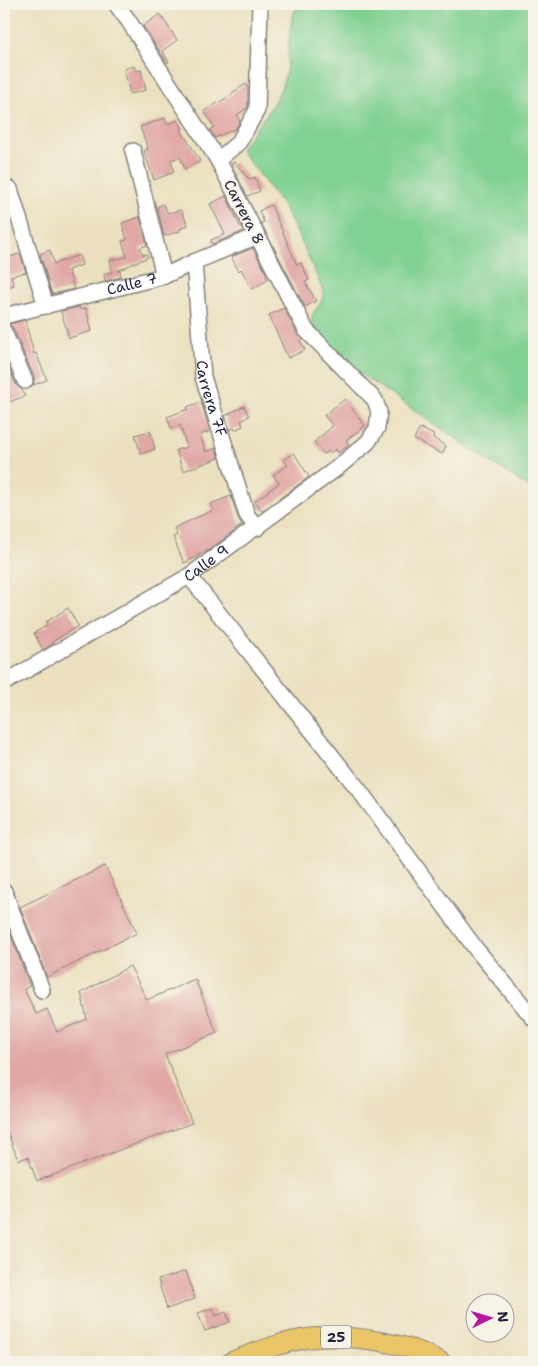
<svg xmlns="http://www.w3.org/2000/svg" width="538" height="1366" font-family="'Shantell Sans',sans-serif">
<style>
.green{fill:#80d192;stroke:#517a66}
.building{fill:#e1a7a5}
.lines{fill:none;stroke-linecap:round;stroke-linejoin:round}
.minor-casing{stroke:#86827d;stroke-width:18}
.major-casing{stroke:#86827d;stroke-width:21}
.minor{stroke:#fff;stroke-width:15}
.major{stroke:#ebc669;stroke-width:19}
.labels{text-anchor:middle;stroke-width:4.5;stroke-linejoin:round;paint-order:stroke}
.shield{fill:#f7f3e8;stroke:#62616f;stroke-width:1}
.shield-label{font-size:14px;font-weight:bold;fill:#22223b}
.street-label{font-size:15px;fill:#22223b;stroke:#f7f3e8}
</style>
<rect width="100%" height="100%" fill="#f7f3e8"/>
<filter id="ink" filterUnits="userSpaceOnUse"><feTurbulence type="fractalNoise" baseFrequency=".02" numOctaves="2"/><feDisplacementMap in="SourceGraphic" scale="10" xChannelSelector="R" yChannelSelector="G"/><feConvolveMatrix kernelMatrix="1 2 1 2 8 2 1 2 1" color-interpolation-filters="sRGB"/></filter>
<filter id="wash" filterUnits="userSpaceOnUse"><feTurbulence type="fractalNoise" baseFrequency=".0096" numOctaves="4" result="noise"/><feDisplacementMap in="SourceGraphic" scale="20" xChannelSelector="R" yChannelSelector="G"/><feGaussianBlur stdDeviation="1.12" result="paint"/><feColorMatrix in="noise" values="0 0 0 0 0 0 0 0 0 0 0 0 0 0 0 0 0 1.4 0 .05"/><feComposite in="paint" operator="in"/></filter>
<g filter="url(#wash)">
<rect width="100%" height="100%" fill="#ebe1bf"/>
<path class="green" d="M299,4H533L534,6V491L368,379L327,346L312,323C310,307 324,309 323,291L305,249L284,207L240,149C257,126 278,104 285,76C291,54 285,23 299,4Z"/>
<g id="blocks">
<g class="building">
<polygon points="160,14 177,40 162,51 169,62 167,63 143,26"/>
<polygon points="134,66 136,71 141,70 146,90 130,94 124,69"/>
<polygon points="246,84 248,88 248,107 237,115 240,122 235,129 223,134 215,138 210,130 214,127 204,111 233,94 232,93"/>
<polygon points="165,118 167,124 178,120 183,129 181,130 200,161 185,169 180,157 171,160 174,172 154,180 144,151 148,149 140,127"/>
<polygon points="234,162 249,179 255,177 260,191 247,196 231,164"/>
<polygon points="226,196 240,226 241,226 244,231 212,244 211,240 225,234 210,204"/>
<polygon points="163,204 168,213 181,210 188,225 180,229 180,231 164,236 157,207"/>
<polygon points="271,205 297,265 301,263 309,280 305,282 316,301 305,307 261,223 264,222 259,211"/>
<polygon points="140,217 147,245 140,248 143,255 147,254 148,257 117,271 120,271 121,277 105,281 104,274 112,272 110,260 127,257 122,241 127,240 122,223"/>
<polygon points="253,248 267,275 266,276 268,280 252,289 241,269 239,271 231,257"/>
<polygon points="50,250 54,264 79,255 82,265 68,270 74,289 52,294 40,254"/>
<polygon points="20,254 26,272 11,276 14,285 4,288 4,258"/>
<polygon points="79,307 80,310 86,308 92,331 69,338 61,311"/>
<polygon points="284,308 305,350 288,358 269,315"/>
<polygon points="25,320 34,354 36,353 47,380 33,385 34,382 34,377 13,328 9,324"/>
<polygon points="4,355 16,385 22,390 25,396 4,404"/>
<polygon points="345,399 365,426 346,440 349,445 338,453 336,449 330,453 328,451 324,454 314,442 333,426 324,415"/>
<polygon points="201,402 210,431 200,435 206,452 216,448 219,458 183,471 176,450 187,447 180,425 171,428 167,417 188,409 187,407"/>
<polygon points="244,406 249,416 241,421 243,426 235,430 234,428 230,430 225,416"/>
<polygon points="420,428 434,435 433,438 446,446 442,454 414,439"/>
<polygon points="150,431 155,449 141,454 135,435"/>
<polygon points="294,453 309,477 262,511 255,501 279,483 273,475 288,465 284,460"/>
<polygon points="231,496 238,518 242,525 209,550 198,555 199,556 184,563 173,537 177,535 174,528 213,510 210,504"/>
<polygon points="68,608 78,626 52,642 53,644 43,650 34,633 48,625 46,622"/>
<polygon points="105,866 137,933 47,977 20,907"/>
<polygon points="4,917 30,986 24,989 36,1014 47,1009 57,1032 87,1019 81,993 130,966 147,1000 195,979 217,1033 165,1054 192,1123 37,1181 28,1157 18,1160 4,1123"/>
<polygon points="186,1271 195,1299 167,1309 158,1280"/>
<polygon points="213,1308 216,1316 226,1312 230,1322 205,1331 198,1313"/>
</g>
</g>
</g>
<g filter="url(#ink)">
<use href="#blocks" fill-opacity="0" stroke="#86827d" stroke-width="1"/>
<g class="lines">
<defs>
<g id="minor">
<polyline points="133,151 164,276"/>
<polyline points="218,160 239,142 257,110 260,4"/>
<polyline points="10,189 46,306"/>
<path id="s1" d="M194,262L203,377L247,515L257,528"/>
<path id="s2" d="M4,316L164,276L194,262L257,236"/>
<polyline points="4,332 25,381"/>
<polyline points="189,576 359,790 476,949 534,1019"/>
<path id="s3" d="M4,683L189,576L337,468L368,442L377,428L379,412L375,400L306,330L218,160L128,20L116,4"/>
<polyline points="4,891 42,990"/>
</g>
<path id="major" d="M231,1362C256,1352 284,1341 311,1338C349,1334 408,1342 441,1362"/>
</defs>
<use href="#minor" class="minor-casing"/>
<use href="#major" class="major-casing"/>
<use href="#minor" class="minor"/>
<use href="#major" class="major"/>
</g>
</g>
<g class="labels">
<rect class="shield" x="321" y="1325.5" width="30" height="23" rx="4"/>
<g class="shield-label">
<text x="336" y="1342">25</text>
</g>
<g class="street-label">
<text transform="translate(244 212) rotate(63)" y="5">Carrera 8</text>
<text dy="5" stroke="none"><textPath href="#s2" startOffset="132">Calle 7</textPath></text>
<text dy="5" stroke="none"><textPath href="#s1" startOffset="138">Carrera 7F</textPath></text>
<text dy="5" stroke="none"><textPath href="#s3" startOffset="235">Calle 9</textPath></text>
</g>
</g>
<rect width="538" height="1366" fill="none" stroke="#f7f3e8" stroke-width="20"/>
<g transform="translate(490 1318) rotate(85)"><circle r="24" fill="#f7f3e8" stroke="#a29fa3"/>
<path d="M0-4L9 19L0 12L-9 19Z" fill="#b5179e"/>
<text y="-8" font-size="14" font-weight="bold" text-anchor="middle" fill="#22223b">N</text>
</g>
</svg>
